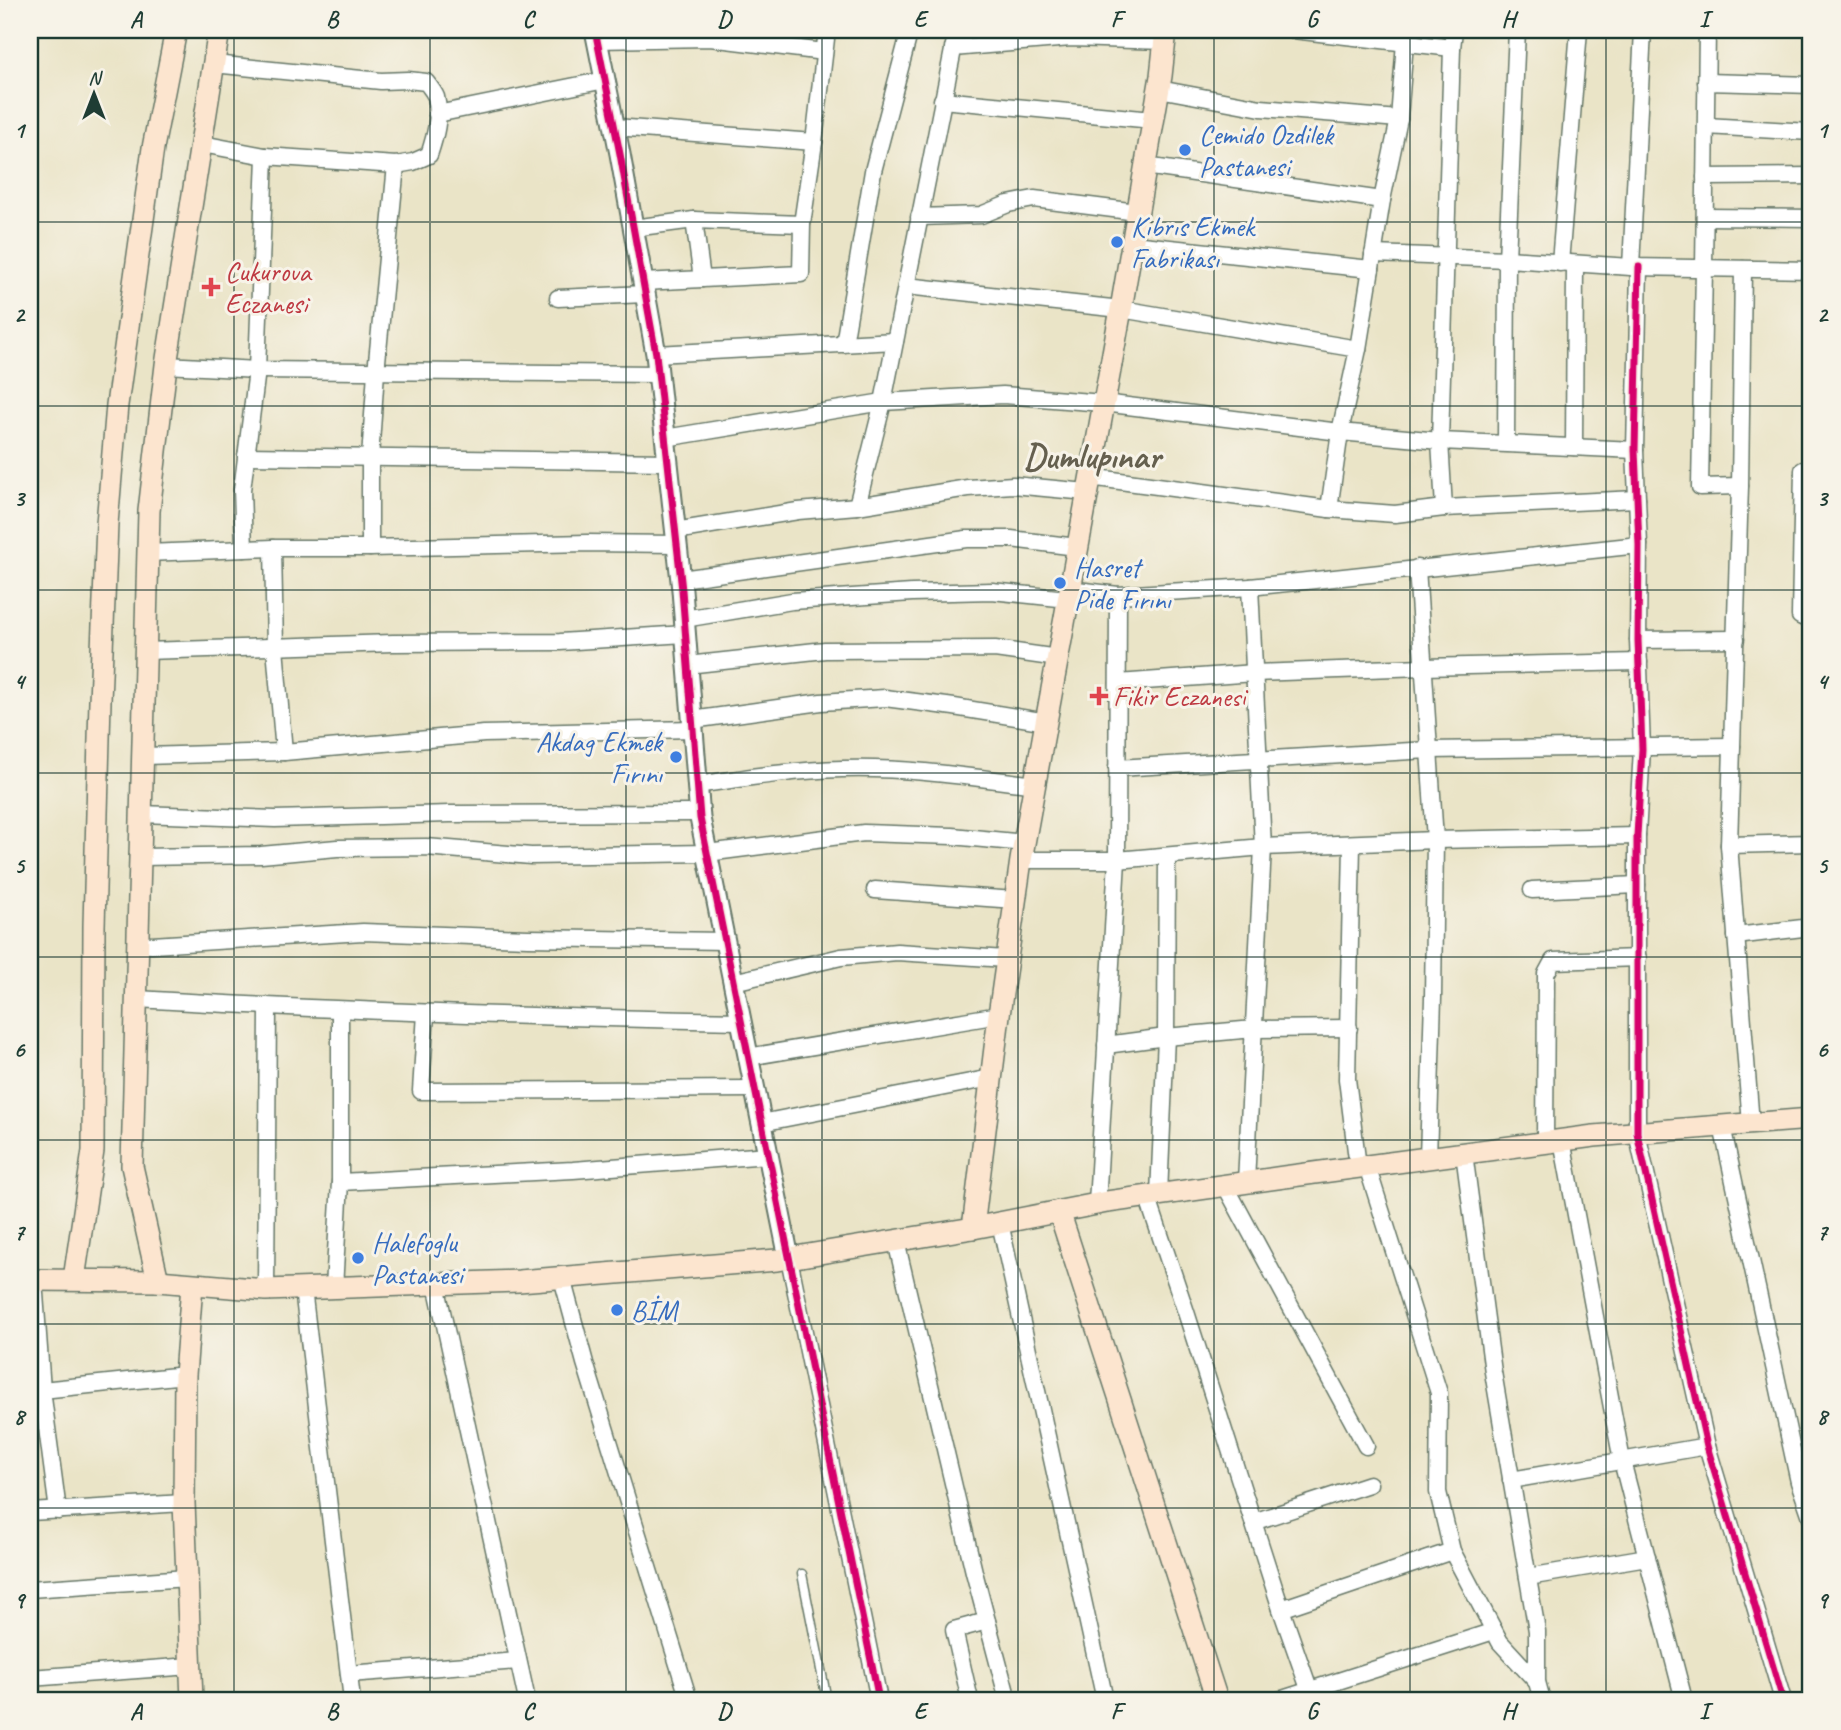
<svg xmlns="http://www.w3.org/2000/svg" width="1841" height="1730" font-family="Caveat,sans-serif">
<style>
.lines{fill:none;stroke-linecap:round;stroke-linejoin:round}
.service-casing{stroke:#667767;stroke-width:11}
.minor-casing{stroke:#667767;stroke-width:19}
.tertiary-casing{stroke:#667767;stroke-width:23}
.secondary-casing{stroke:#667767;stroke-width:24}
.service{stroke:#fff;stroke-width:8}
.minor{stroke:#fff;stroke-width:16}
.tertiary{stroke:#fff;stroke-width:19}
.secondary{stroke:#fce5cf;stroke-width:21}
.cycleway-casing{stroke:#f7f3e8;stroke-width:11}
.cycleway{stroke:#d6006c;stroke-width:7}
.grid{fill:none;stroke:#1f3d34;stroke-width:2;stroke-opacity:0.55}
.shop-dot{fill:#3f7fe0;stroke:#f7f3e8;stroke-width:2.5}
.health-dot{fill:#e0444e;stroke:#f7f3e8;stroke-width:2.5}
.labels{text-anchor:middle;stroke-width:6;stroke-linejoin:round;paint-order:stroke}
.shop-label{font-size:28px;fill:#366cbe;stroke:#f7f3e8;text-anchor:start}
.health-label{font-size:28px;fill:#be3a42;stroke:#f7f3e8;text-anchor:start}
.district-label{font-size:35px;font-weight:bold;fill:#65604f;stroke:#f7f3e8}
.neatline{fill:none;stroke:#1f3d34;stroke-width:2.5}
.grid-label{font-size:23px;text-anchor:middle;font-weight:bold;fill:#1f3d34}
</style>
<rect width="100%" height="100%" fill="#f7f3e8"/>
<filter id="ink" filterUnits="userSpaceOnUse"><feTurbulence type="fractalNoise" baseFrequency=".0143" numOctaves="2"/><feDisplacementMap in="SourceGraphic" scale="14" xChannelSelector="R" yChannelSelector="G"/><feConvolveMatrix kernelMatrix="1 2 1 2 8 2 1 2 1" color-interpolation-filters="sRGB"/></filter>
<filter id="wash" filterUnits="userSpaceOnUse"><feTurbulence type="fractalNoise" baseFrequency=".00686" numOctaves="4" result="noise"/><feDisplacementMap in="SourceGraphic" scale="28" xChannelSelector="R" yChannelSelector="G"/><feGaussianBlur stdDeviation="1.57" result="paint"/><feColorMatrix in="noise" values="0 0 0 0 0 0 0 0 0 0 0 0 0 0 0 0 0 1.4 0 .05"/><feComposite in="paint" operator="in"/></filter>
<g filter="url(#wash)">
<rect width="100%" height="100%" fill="#eae4c7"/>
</g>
<g filter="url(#ink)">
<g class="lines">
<defs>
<polyline id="service" points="802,1574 827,1700"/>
<g id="minor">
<polyline points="1293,30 1452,48"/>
<polyline points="1707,30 1704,268 1700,487 1740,486"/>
<polyline points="596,40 710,38 824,52"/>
<polyline points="953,48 1071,38 1164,41"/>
<polyline points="1706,82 1811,85"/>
<polyline points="1159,89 1261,108 1399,119"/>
<polyline points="942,100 1153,120"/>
<polyline points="437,114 605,80"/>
<polyline points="1706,126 1811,132"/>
<polyline points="615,127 814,142"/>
<path d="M202,144L265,156L396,165L413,162L429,155C435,137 441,116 436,97C434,92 430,87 426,82L408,80L381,81L214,64"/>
<polyline points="1145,166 1382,200"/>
<polyline points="1705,177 1811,176"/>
<polyline points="919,217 981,215 1008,204 1034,199 1137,212"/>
<polyline points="1705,217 1811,218"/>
<polyline points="694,220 702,279"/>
<polyline points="633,228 694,220 802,224"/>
<polyline points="1132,244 1371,269"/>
<polyline points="1373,254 1507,259 1631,267 1811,270"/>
<polyline points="1560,263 1579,30"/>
<polyline points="1631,267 1643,30"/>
<polyline points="1639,267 1635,450 1639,545 1638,640 1642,749 1637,836 1637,1133 1707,1446 1783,1700"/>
<polyline points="1743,269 1740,486 1729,845 1751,1124"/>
<polyline points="643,282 801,274 802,224 814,142 827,30"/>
<polyline points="906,286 1121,309 1358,349"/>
<polyline points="558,298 645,294"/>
<polyline points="844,344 873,171 910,30"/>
<polyline points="656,354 895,341"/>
<polyline points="166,365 257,370 658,374"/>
<polyline points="665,438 883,402 1003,395 1103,403 1340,432 1440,441 1635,450"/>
<polyline points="1506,443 1507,259 1517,30"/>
<polyline points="1574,447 1575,264"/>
<polyline points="246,456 668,462"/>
<polyline points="1811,470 1803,470 1800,616 1811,621"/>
<polyline points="1090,477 1329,509 1395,514 1444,508 1637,499"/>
<polyline points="857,506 883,402 957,30"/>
<polyline points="1444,508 1440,441 1452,48 1454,30"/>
<polyline points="1329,509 1340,432 1358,349 1382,200 1399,119 1405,42"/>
<polyline points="675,531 798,511 857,506 968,488 1013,485 1087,492"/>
<polyline points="273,548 275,648 284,752"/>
<polyline points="370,548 370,458 376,372 396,165"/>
<polyline points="244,549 242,490 257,370 265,156"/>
<polyline points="147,553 273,548 370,548 587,543 677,544"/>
<polyline points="1417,568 1435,840 1433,998 1428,1158"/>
<polyline points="681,579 966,539 1011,539 1077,547"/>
<polyline points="1069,589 1118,595 1250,587 1639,545"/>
<polyline points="684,619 792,601 912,593 992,591 1068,599"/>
<polyline points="1638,640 1736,639"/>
<polyline points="145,651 393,643 560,642 685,634"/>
<polyline points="687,665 825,650 995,649 1058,658"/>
<polyline points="1118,683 1254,673 1423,667 1639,662"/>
<polyline points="692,720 821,702 885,698 954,707 1047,722"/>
<polyline points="144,756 284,752 484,734 693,729"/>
<polyline points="1117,768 1429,750 1732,746"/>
<path d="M697,785C745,778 793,770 842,769C907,767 971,777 1035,785"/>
<polyline points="141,814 275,819 450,814 699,813"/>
<polyline points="1352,845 1347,1079 1358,1167"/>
<polyline points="1729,845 1811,843"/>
<polyline points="141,857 261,855 337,848 426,847 531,856 707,853 864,833 952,836 1025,843"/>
<polyline points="1021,860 1117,860 1263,847 1435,840 1637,836"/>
<polyline points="875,890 1015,900"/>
<polyline points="1532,890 1637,885"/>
<polyline points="1736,936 1811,927"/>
<polyline points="139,944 152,945 363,932 528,938 725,941"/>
<polyline points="733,982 841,957 897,952 1006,959"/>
<path d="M137,999C338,1011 539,1017 741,1021"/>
<polyline points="426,1013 421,1091 754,1089"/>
<polyline points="1106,1045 1166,1037 1254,1029 1349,1028"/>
<polyline points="748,1057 999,1015"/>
<polyline points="761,1123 991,1078"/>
<polyline points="1722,1126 1799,1482 1811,1517"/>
<polyline points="1562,1140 1622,1461 1684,1700"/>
<polyline points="1545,1143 1546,974 1553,961 1638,958"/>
<polyline points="1464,1153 1493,1372 1537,1631 1537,1682 1542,1700"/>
<polyline points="1367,1166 1439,1393 1438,1492 1452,1551 1500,1642 1537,1682"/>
<polyline points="340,1182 573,1170 768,1155"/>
<polyline points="1246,1182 1263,847 1250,587"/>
<polyline points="1225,1185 1366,1446"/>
<polyline points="1159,1194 1166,1037 1167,856"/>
<polyline points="1147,1196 1186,1312 1281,1609 1313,1700"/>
<polyline points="1097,1204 1117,860 1118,595"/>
<polyline points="1000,1223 1105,1700"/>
<polyline points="896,1241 974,1572 1008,1700"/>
<polyline points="789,1258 879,1700"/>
<polyline points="562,1278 585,1363 689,1700"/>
<polyline points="34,1280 42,1390 58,1511"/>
<polyline points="436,1284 527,1700"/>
<polyline points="334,1288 340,1182 340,1010"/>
<polyline points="303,1289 352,1700"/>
<polyline points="266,1290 268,1007"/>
<polyline points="42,1390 185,1375"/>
<polyline points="1511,1480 1707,1446"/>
<polyline points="30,1512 184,1503"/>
<polyline points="1253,1522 1369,1484"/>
<polyline points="1528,1577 1647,1557"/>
<polyline points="30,1589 187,1578"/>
<polyline points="1281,1609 1452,1551"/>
<polyline points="349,1674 518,1661"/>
<polyline points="30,1678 191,1666"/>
<polyline points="970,1700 954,1630 987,1621"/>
<polyline points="1279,1700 1494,1631"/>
</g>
<polyline id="tertiary" points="595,30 620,154 656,354 682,590 700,818 789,1258"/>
<g id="secondary">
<polyline points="1059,1211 1217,1700"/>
<polyline points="973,1228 999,1015 1021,860 1121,309 1161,76 1166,30"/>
<polyline points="74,1279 93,1151 94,926 100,701 107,524 117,405 153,148 176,30"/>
<polyline points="30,1280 158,1281 266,1290 519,1281 777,1260 973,1228 1107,1202 1284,1177 1594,1136 1811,1119"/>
<polyline points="158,1281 132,1166 149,511 166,365 219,30"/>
<polyline points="192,1285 185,1375 184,1503 192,1700"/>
</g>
</defs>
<use href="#service" class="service-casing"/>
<use href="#minor" class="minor-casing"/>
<use href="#tertiary" class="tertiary-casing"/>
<use href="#secondary" class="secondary-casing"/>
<use href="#service" class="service"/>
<use href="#minor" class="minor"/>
<use href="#tertiary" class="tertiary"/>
<use href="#secondary" class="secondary"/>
<defs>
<g id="cycleway">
<polyline points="595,30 620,154 656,354 682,590 700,818 879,1700"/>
<polyline points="1639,267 1635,450 1639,545 1638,640 1642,749 1637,836 1637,1133 1707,1446 1783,1700"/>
</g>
</defs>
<use href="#cycleway" class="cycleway-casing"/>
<use href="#cycleway" class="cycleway"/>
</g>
</g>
<path class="grid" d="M234,30V1700M430,30V1700M626,30V1700M822,30V1700M1018,30V1700M1214,30V1700M1410,30V1700M1606,30V1700M30,222H1811M30,406H1811M30,590H1811M30,773H1811M30,957H1811M30,1140H1811M30,1324H1811M30,1508H1811"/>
<g class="shop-dot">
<circle cx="1185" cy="150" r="7"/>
<circle cx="1117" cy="242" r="7"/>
<circle cx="1060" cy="583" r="7"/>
<circle cx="676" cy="757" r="7"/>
<circle cx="358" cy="1258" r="7"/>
<circle cx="617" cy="1310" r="7"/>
</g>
<g class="health-dot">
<path d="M207.5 276.5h7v7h7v7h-7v7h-7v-7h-7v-7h7z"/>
<path d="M1095.5 685.5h7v7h7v7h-7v7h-7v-7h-7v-7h7z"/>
</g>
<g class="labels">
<g class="shop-label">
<text x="1199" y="144">Cemido Ozdilek<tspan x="1199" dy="32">Pastanesi</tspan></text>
<text x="1131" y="236">Kıbrıs Ekmek<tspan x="1131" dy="32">Fabrikası</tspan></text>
<text x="1074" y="577">Hasret<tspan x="1074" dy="32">Pide Fırını</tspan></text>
<text x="662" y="751" text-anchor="end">Akdag Ekmek<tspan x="662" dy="32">Fırını</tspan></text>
<text x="372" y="1252">Halefoglu<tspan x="372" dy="32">Pastanesi</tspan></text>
<text x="631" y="1320">BİM</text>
</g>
<g class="health-label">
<text x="225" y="281">Cukurova<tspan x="225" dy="32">Eczanesi</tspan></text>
<text x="1113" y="706">Fikir Eczanesi</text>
</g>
<g class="district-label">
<text x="1092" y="468">Dumlupınar</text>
</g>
</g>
<rect width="1841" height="1730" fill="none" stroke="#f7f3e8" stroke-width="77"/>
<g transform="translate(94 94)" stroke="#f7f3e8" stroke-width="5" paint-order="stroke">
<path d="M0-5L12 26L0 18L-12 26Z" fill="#1f3d34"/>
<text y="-10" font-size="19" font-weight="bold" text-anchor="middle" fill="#1f3d34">N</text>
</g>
<rect x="38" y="38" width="1764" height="1654" class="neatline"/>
<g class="grid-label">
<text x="136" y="27">A</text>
<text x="332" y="27">B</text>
<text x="528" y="27">C</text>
<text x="724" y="27">D</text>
<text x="920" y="27">E</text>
<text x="1116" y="27">F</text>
<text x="1312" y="27">G</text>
<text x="1508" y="27">H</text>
<text x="1704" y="27">I</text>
<text x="19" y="138">1</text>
<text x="1822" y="138">1</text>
<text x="19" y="322">2</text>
<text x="1822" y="322">2</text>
<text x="19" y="506">3</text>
<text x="1822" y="506">3</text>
<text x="19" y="689">4</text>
<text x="1822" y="689">4</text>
<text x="19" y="873">5</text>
<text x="1822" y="873">5</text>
<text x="19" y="1057">6</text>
<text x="1822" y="1057">6</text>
<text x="19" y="1240">7</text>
<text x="1822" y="1240">7</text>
<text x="19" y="1424">8</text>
<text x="1822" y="1424">8</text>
<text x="19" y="1608">9</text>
<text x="1822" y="1608">9</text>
<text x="136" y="1719">A</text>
<text x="332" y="1719">B</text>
<text x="528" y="1719">C</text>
<text x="724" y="1719">D</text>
<text x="920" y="1719">E</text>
<text x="1116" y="1719">F</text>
<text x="1312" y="1719">G</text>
<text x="1508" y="1719">H</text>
<text x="1704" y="1719">I</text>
</g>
</svg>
